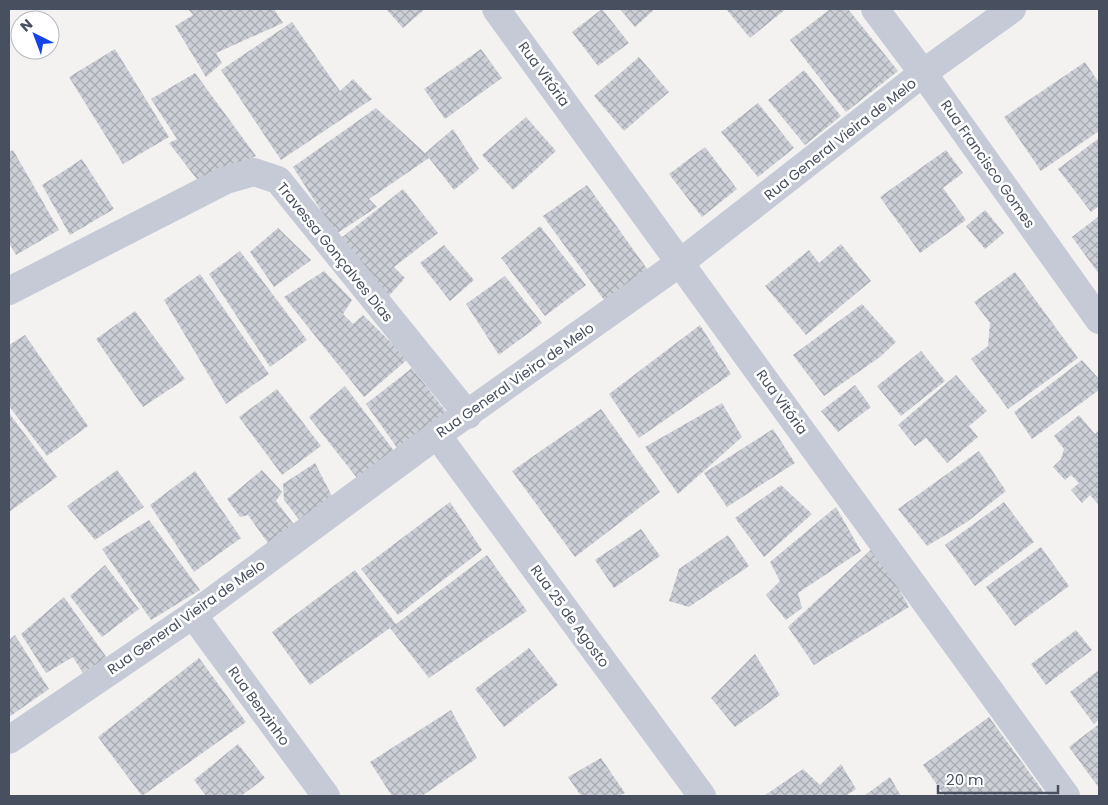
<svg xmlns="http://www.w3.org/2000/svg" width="1108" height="805" font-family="Poppins,sans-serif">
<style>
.building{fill:url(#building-cross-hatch)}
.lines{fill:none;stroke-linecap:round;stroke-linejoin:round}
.minor{stroke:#c5cad6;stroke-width:28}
.labels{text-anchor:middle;stroke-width:5;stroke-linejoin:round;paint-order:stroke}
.street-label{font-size:14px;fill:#484f5f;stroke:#fff}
</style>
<defs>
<pattern id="building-cross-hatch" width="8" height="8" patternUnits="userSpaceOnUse" patternTransform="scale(1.25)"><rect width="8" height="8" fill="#cdcfd6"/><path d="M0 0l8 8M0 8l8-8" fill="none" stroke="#a8aab1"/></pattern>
</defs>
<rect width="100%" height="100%" fill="#f3f2f1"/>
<g class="building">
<polygon points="188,9 274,9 283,23 216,53 222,63 206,77 175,26 193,15"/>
<polygon points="386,9 425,9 403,28"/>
<polygon points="602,9 629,43 598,66 572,32"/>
<polygon points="620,9 655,9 635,27"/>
<polygon points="726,9 786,9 750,38"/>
<polygon points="830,9 848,9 898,71 846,112 790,40"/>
<polygon points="292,22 340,91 353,79 372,99 281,160 221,70"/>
<polygon points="115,49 169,137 123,164 69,77"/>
<polygon points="481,49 502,78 445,119 424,89"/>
<polygon points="639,57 669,92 624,131 594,96"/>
<polygon points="1085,62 1099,83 1099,131 1041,171 1004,117"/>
<polygon points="804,70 841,116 805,145 768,100"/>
<polygon points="195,73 256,156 199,182 169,143 177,139 151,99"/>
<polygon points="758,103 794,148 758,177 721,132"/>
<polygon points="376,108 425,153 453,129 479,169 454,190 429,158 369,199 377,207 336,234 293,167"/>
<polygon points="526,117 556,151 513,190 482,155"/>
<polygon points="1099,138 1099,206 1091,212 1058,169"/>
<polygon points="705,147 737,189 702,217 669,174"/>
<polygon points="13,150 59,230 16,255 9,243 9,152"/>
<polygon points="946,150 963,173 943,188 966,220 920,253 880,197"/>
<polygon points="82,159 114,209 70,235 42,185"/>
<polygon points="587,185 650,273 607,304 543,216"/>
<polygon points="403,189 438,233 394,267 405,278 388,297 340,239"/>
<polygon points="985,210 1004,233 985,249 966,226"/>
<polygon points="1099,216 1099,274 1072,237"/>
<polygon points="540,226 586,285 545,316 501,258"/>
<polygon points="278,228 311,260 274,287 250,252"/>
<polygon points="841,244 871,281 806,335 765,286 809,250 819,263"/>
<polygon points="444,245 474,280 450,301 420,263"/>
<polygon points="240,251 307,340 270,367 209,274"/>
<polygon points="324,271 352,300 343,314 353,324 363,315 408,359 364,397 284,297"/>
<polygon points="1015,272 1078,358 1008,409 971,359 988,346 990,323 974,302"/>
<polygon points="200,274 269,374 226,404 164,300"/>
<polygon points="505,276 542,323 499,355 466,304"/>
<polygon points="862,304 896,342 880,357 824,396 793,355"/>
<polygon points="135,311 185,379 143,407 96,339"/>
<polygon points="700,325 731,374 639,438 609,394"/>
<polygon points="25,335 88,426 47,456 9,406 9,345"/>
<polygon points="921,351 945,381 901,416 877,386"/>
<polygon points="1082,360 1099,379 1099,390 1032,439 1014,412"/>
<polygon points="412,368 447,413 398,449 366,404"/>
<polygon points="956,375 987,411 969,426 978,437 947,463 926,438 915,446 898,425"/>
<polygon points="855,385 871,407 838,432 821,411"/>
<polygon points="345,386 398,456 361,483 309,417"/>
<polygon points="277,389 321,446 282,475 239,417"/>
<polygon points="722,403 742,437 678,494 645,447"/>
<polygon points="601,409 660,492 575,557 512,471"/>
<polygon points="9,413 57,477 9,512"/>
<polygon points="1079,415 1095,434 1099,430 1098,504 1090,495 1082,503 1071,490 1079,483 1071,475 1065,480 1053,467 1061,459 1064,449 1054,436"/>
<polygon points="773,429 795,463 727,507 704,473"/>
<polygon points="979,451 1006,491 967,522 927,546 898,509"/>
<polygon points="315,463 334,500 301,522 284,500 283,484"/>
<polygon points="117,470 144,507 95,540 67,506"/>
<polygon points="262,470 282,492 276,501 296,527 270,546 248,515 240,517 227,499"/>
<polygon points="195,471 241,538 194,572 150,505"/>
<polygon points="781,485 812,514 764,557 735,518"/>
<polygon points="450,502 482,550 398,615 361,569"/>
<polygon points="1004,502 1034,542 975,586 945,545"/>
<polygon points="836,507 861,551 798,593 802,608 786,620 766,595 780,581 770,562"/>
<polygon points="149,520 200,590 151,620 102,549"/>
<polygon points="641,529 660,556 614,588 595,560"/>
<polygon points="728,535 749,566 689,607 669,601 679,569"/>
<polygon points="875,546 909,607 814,665 788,627"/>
<polygon points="1041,547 1069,586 1015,626 986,587"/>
<polygon points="487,555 527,611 429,678 390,628 310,685 272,632 355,570 396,624"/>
<polygon points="105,565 139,609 102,637 70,596"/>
<polygon points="64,597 107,658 83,673 73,657 46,673 21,634"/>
<polygon points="1076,630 1092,650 1046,685 1031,664"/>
<polygon points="15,635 49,689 9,717 9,640"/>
<polygon points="529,648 558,685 504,727 475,689"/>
<polygon points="755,654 780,695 735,727 711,698"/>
<polygon points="199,658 246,722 142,796 98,737"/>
<polygon points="1099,670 1099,720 1094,724 1070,692"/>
<polygon points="451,710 477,758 422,796 392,796 370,762"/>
<polygon points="989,717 1043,791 1036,796 945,796 923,765"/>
<polygon points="1099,724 1099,788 1069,747"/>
<polygon points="238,744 265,778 241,796 206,796 194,780"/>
<polygon points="601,758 625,793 619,796 581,796 568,777"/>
<polygon points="841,764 856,789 846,796 764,796 803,769 820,785"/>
<polygon points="890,777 901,796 864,796"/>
</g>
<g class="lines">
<g class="minor">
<polyline points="496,9 1066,796"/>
<polyline points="875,9 923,73 1099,320"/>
<polyline points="9,291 226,180 254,172 278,180 468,415"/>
<polyline points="437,435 702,796"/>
<polyline points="193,615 326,796"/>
<polyline points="9,740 193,615 437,435 681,262 923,73 1012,9"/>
</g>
</g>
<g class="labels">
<g class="street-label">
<text transform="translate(544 74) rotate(54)" y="5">Rua Vitória</text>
<text transform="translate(840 139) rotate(-38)" y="5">Rua General Vieira de Melo</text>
<text transform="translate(988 164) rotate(55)" y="5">Rua Francisco Gomes</text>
<text transform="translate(335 252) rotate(51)" y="5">Travessa Gonçalves Dias</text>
<text transform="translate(515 380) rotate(-35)" y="5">Rua General Vieira de Melo</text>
<text transform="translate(782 402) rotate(54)" y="5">Rua Vitória</text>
<text transform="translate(570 616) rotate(54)" y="5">Rua 25 de Agosto</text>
<text transform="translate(186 617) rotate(-35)" y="5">Rua General Vieira de Melo</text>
<text transform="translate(259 706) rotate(54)" y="5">Rua Benzinho</text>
</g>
</g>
<rect width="1108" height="805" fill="none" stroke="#484f5f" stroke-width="20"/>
<g transform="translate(35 35) rotate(318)"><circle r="24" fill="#ffffff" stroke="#b6b9bf"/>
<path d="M0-4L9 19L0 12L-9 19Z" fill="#1543e9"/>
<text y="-8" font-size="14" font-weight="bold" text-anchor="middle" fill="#484f5f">N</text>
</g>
<path d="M938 785v8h120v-8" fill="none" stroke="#484f5f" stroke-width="2.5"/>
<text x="946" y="785" font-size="15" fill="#484f5f" stroke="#ffffff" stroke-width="4" paint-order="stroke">20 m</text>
</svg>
